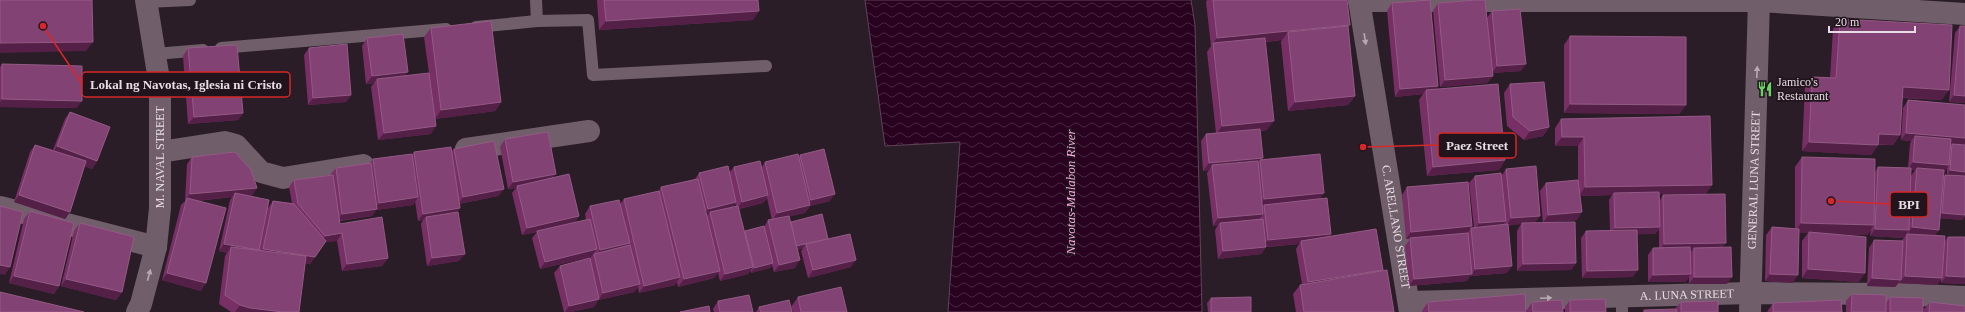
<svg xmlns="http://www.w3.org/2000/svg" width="1965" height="312" font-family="'Times New Roman',serif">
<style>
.water{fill:url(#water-waves);stroke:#61435a}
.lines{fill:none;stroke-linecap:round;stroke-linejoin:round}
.lane{stroke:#705f6a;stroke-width:12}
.street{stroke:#705f6a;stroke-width:22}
.secondary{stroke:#705f6a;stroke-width:22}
.wall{fill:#772f66;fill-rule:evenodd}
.shaded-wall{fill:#542047}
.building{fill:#834274;stroke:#935a85}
.oneway{fill:#b7aab3}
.labels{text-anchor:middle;stroke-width:3.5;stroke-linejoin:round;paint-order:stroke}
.poi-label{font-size:12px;fill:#e7dce3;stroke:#21141d;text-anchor:start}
.street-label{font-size:12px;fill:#e7dce3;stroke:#21141d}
.water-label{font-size:13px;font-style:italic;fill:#fea7e5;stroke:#21141d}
.leader{fill:none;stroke:#d62828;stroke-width:1.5}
.callout-dot{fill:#d62828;stroke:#21141d;stroke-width:1.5}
.callout{fill:#21141d;stroke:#d62828;stroke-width:1.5}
.callout-label{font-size:13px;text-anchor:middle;font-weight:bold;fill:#e7dce3}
</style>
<defs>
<pattern id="water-waves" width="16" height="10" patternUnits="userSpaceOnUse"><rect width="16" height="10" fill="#28021f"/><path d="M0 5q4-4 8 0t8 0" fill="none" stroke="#47263f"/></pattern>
</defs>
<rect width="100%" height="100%" fill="#2b1d27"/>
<polygon class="water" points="865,0 1191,0 1195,25 1202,312 948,312 960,142 885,146"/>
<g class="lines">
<g class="lane">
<polyline points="536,0 537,21"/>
<polyline points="146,2 190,0"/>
<polyline points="476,27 537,21 588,20 593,75 766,66"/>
<polyline points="221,48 446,29"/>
<polyline points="155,54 203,50"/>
<polyline points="1622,312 1622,296"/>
</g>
<g class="street">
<polyline points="1359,1 1759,1 1965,14"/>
<polyline points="466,149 589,131"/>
<polyline points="160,152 225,142 236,145 261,172 283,178 363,165"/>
<polyline points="0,207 156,247"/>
<path id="s1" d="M1409,302L1750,293L1896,294L1965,297"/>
</g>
<g class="secondary">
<path id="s2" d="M1359,0L1410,312"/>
<path id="s3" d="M137,312L141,304L156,247L160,208V86L146,0"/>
<path id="s4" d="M1750,312L1759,0"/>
</g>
</g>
<g class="wall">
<polygon points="597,0 758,0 753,20 599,30"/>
<polygon points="1207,0 1347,0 1348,28 1355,96 1348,105 1288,111 1281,42 1282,40 1266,42 1267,130 1260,131 1262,160 1324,193 1319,199 1331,234 1329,237 1383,270 1382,271 1394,312 1296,312 1293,294 1300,285 1302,284 1296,249 1299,244 1266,247 1261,254 1218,259 1215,230 1218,225 1213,226 1207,173 1209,170 1203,171 1201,141 1206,134 1216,133 1207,52 1211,46 1206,2"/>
<polygon points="1392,3 1438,86 1436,90 1505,160 1499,170 1427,176 1419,100 1423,94 1395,97 1387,11"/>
<polygon points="1438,3 1487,18 1492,11 1521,71 1492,73 1493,76 1487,83 1440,87 1433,11"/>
<polygon points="1840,19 1942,100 1902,98 1900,135 1893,145 1878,145 1871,155 1802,151 1805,86 1812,77 1830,78 1833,29"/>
<polygon points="1960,26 1965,26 1965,103 1949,102 1955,33"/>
<polygon points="431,28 501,102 495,111 435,119 431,134 378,140 371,87 374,83 366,84 362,46 367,38 405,76 432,95 424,37"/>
<polygon points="1570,36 1686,105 1679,114 1564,113 1564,45"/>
<polygon points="188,48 243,113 238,120 188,124 183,56"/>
<polygon points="309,48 351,95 346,102 308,105 304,55"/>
<polygon points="2,64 77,108 0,107 0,67"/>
<polygon points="1510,84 1549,127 1543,136 1524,140 1507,126 1504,93"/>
<path d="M1908,100L1965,105V216L1962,220L1940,218L1935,235L1944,242L1948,237L1965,284L1941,283V279L1937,285L1899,283L1900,282L1895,287L1867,286L1869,248L1874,240L1901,241L1904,238L1870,236L1871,230L1867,235L1830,234L1859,282L1802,278V241L1808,233H1799L1793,283L1765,281L1766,235L1772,227L1795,229V167L1802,157L1875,172L1878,167L1908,168L1910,144L1911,141L1901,140L1903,108ZM1947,167V175H1945L1943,177L1944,173ZM1911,170H1915L1911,176Z"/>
<polygon points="70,112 97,161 92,169 85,166 70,212 65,219 14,202 30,152 35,145 53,150 65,119"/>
<polygon points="1561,119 1706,194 1659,194 1660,200 1663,195 1722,247 1727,284 1689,284 1689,277 1685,282 1648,282 1648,255 1653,248 1659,248 1659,229 1655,234 1637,234 1633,277 1582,278 1581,238 1586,231 1610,230 1609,200 1612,195 1580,196 1577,220 1543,223 1540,191 1546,183 1578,180 1578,146 1555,146 1555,128"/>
<path d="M505,139L553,177L579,216L575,222L586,220L585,214L590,206L620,204L624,199L659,191L661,187L695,179L699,173H729L734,167H762L765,162L799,157L800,155L830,201L810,206L805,213L789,216L791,222L828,239L851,267L808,278L801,251L803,248L797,250L795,268L774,272L772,265L770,268L751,273V270L748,274L720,281L718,273L714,278L678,287L677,282L675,285L639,293L638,287L634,292L598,300L594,307L571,312H564L554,273L560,266L590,259L591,257L540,269L532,238L537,232L522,235L512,193L516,188L508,189L500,147ZM767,198L772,220H768L764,227L745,231V232L739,209L763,203ZM735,203L736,206L733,207Z"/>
<polygon points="454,149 504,189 498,196 459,204 457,212 459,261 427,266 421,224 423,220 418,221 415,201 413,205 376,210 372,216 340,221 340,224 388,258 382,266 342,271 337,241 325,242 310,264 305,263 299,312 231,312 219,304 225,256 227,253 219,251 230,200 232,197 197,201 201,291 162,280 181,205 185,201 187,164 192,157 252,196 249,196 268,208 273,201 292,203 289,187 294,180 330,175 336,168 370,163 373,159 412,155 414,152 452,151"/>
<polygon points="1506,169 1535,223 1576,263 1571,270 1517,271 1517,231 1521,224 1508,225 1507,273 1470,276 1467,281 1409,286 1405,246 1410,239 1406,239 1402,195 1407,187 1472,226 1466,233 1467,233 1471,228 1474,227 1469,183 1475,176 1502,175"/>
<polygon points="30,211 59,286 54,294 9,283 24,219"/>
<polygon points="80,223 122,292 116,300 61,286 74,231"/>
<polygon points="1852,294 1886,303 1890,297 1923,312 1846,312 1846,301"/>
<polygon points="798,297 847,312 793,312 791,307"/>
<polygon points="1211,298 1251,312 1208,312 1207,303"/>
<polygon points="1570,300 1606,312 1565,312 1565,307"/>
<polygon points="718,301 753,312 714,312 713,309"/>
<polygon points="1428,302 1526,312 1422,312 1422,311"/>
<polygon points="1532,302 1563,312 1527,312 1527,310"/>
<polygon points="1681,302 1718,312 1643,312 1644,310 1675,309"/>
<polygon points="1930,302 1965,312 1924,312 1924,309"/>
<polygon points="1773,303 1842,312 1767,312"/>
<polygon points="759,307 792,312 756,312"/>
</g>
<g class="shaded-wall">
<polygon points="759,11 753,20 599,30 606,21"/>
<polygon points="1350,25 1343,34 1288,32 1282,40 1214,47 1213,43 1217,38"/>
<polygon points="93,42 86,51 0,53 0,43"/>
<polygon points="1526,64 1521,71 1492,73 1497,66"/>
<polygon points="408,72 403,79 377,79 374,83 366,84 372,76"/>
<polygon points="1493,76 1487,83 1440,87 1445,80"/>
<polygon points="1438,86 1433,93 1426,90 1423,94 1395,97 1400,89"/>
<polygon points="1903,87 1949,90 1942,100 1896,97"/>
<polygon points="351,95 346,102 308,105 313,98"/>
<polygon points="1954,95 1965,96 1965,103 1949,102"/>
<polygon points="1355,96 1348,105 1288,111 1295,102"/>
<polygon points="2,99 82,101 77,108 0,107 0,102"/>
<polygon points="501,102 495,111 435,119 441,110"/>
<polygon points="1570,104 1686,105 1679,114 1564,113"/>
<polygon points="243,113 238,120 188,124 194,117"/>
<polygon points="1274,121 1267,130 1216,135 1222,126"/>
<polygon points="436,126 431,134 378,140 384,133"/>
<polygon points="1549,127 1543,136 1524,140 1530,131"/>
<polygon points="1906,133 1965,138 1965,146 1914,141 1915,136 1911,141 1901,140"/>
<polygon points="1879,134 1900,135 1893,145 1872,144"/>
<polygon points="1562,137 1584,137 1578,146 1555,146"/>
<polygon points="1809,142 1878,145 1871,155 1802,151"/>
<polygon points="57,146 97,161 92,169 52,154"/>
<polygon points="1263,158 1260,161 1260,160 1256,165 1212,165 1209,170 1203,171 1209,163"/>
<polygon points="1505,160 1499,170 1427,176 1433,167"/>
<polygon points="1913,162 1949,165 1944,173 1917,168 1915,170 1907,170"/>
<polygon points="1950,170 1965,172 1965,176 1947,175"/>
<polygon points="556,174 551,181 517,186 516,188 508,189 513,182"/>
<polygon points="1712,185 1706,194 1614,195 1614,193 1612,195 1579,196 1585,187"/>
<polygon points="257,188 252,196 234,197 235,193 232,197 186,202 186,199 190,194"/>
<polygon points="504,189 498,196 458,204 463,197"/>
<polygon points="1324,193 1319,200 1264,205 1263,206 1259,206 1264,199"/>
<polygon points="835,194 830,201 810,206 805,213 772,221 777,213 807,206 811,200"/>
<polygon points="19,195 70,212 65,219 14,202"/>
<polygon points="768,195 763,203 737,209 742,202"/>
<polygon points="418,197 413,205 376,210 372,216 337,221 342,214 375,209 379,203"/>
<polygon points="736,202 731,209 710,212 708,215 702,216 708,209"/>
<polygon points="460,208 455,216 426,217 423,220 418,221 423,214"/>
<polygon points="1582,212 1577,220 1543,223 1548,215"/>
<polygon points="1942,213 1965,215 1962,220 1939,218"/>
<polygon points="1263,214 1258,221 1220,223 1218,225 1213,226 1218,218"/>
<polygon points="579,216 574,223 522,235 527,228"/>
<polygon points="1540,216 1535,223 1522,223 1521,224 1506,226 1511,218"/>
<polygon points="1506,221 1501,228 1474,230 1479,223"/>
<polygon points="1801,223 1874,225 1867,235 1808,233 1809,232 1808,233 1794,233"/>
<polygon points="1472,226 1466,233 1406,239 1411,232"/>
<polygon points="1660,227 1655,234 1610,235 1615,228"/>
<polygon points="1912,227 1939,230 1934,237 1907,235"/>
<polygon points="1875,229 1909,230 1904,238 1870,236"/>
<polygon points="342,233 337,241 320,243 325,236"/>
<polygon points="1331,234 1326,241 1301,241 1299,244 1262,247 1268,240"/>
<polygon points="828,239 806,244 803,248 793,251 796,246"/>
<polygon points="630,243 624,251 595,257 600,250"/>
<polygon points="1726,243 1720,250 1694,248 1692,251 1659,251 1664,244"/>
<polygon points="224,244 259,251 231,247 227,253 219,251"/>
<polygon points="1266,247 1261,254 1218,259 1223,251"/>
<polygon points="263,249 315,257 310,264 258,256"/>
<polygon points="597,249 591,257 540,269 545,262"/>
<polygon points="465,254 459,261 427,266 432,258"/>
<polygon points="388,258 382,266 342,271 347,264"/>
<polygon points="800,260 795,268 774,272 779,265"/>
<polygon points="856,260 851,267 808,278 813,270"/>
<polygon points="773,263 770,268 751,273 754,268"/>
<polygon points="1576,263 1571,270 1517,271 1523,264"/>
<polygon points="0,265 10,267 5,275 0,274"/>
<polygon points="1512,266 1507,273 1470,276 1467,281 1409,286 1414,279 1472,274 1475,269"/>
<polygon points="753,267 748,274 720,281 725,274"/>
<polygon points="1808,269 1865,273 1859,282 1802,278"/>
<polygon points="1383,270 1378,278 1303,290 1308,282"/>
<polygon points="1638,270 1633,277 1582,278 1587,271"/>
<polygon points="720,271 714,278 678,287 684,279"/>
<polygon points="167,273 206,283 201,291 162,280"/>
<polygon points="1691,274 1685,282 1648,282 1653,275"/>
<polygon points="1770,274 1798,275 1793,283 1765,281"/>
<polygon points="14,276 59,286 54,294 9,283"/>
<polygon points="1905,276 1942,278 1937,285 1899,283"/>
<polygon points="1946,276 1965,277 1965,284 1941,283"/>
<polygon points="680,277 675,285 639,293 644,286"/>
<polygon points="1694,277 1732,277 1727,284 1689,284"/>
<polygon points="1872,278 1901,280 1895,287 1867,286"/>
<polygon points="66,279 122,292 116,300 61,286"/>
<polygon points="640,284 634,292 598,300 594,307 571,312 565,312 569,306 598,300 603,293"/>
<polygon points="240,305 283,312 235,312"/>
</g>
<g class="building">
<polygon points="0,0 92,0 93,42 0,43"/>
<polygon points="604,0 758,0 759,11 606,21"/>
<polygon points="1213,0 1347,0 1350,25 1217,38"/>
<polygon points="1430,0 1438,86 1400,89 1392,3"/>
<polygon points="1476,0 1485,0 1493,76 1445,80 1438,3"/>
<polygon points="1520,9 1526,64 1497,66 1492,11"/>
<polygon points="1840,19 1952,25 1949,90 1903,87 1900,135 1879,134 1878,145 1809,142 1812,77 1836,78"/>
<polygon points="491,21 501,102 441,110 431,28"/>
<polygon points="1348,26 1355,96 1295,102 1288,32"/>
<polygon points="1960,26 1965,26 1965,96 1954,95"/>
<polygon points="403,34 408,72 372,76 367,38"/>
<polygon points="1570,36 1686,37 1686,105 1570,104"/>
<polygon points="1265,38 1274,121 1222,126 1213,43"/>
<polygon points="347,44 351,95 313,98 309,48"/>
<polygon points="237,45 243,113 194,117 188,48"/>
<polygon points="2,64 82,66 82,101 2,99"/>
<polygon points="429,73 436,126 384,133 377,79"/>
<polygon points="1544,82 1549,127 1530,131 1513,117 1510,84"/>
<polygon points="1498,84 1505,160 1433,167 1426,90"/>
<polygon points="1908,100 1965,105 1965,138 1906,133"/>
<polygon points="70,112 110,127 97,161 57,146"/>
<polygon points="1710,116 1712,185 1585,187 1584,137 1562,137 1561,119"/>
<polygon points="1260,129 1263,158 1209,163 1206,134"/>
<polygon points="548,132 556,174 513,182 505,139"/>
<polygon points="1915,136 1951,139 1949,165 1913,162"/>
<polygon points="494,141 504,189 463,197 454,149"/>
<polygon points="1952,144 1965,145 1965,172 1950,170"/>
<polygon points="35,145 86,161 70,212 19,195"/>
<polygon points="451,147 460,208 423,214 414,152"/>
<polygon points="824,149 835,194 811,200 800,155"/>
<polygon points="235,152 251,170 257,188 190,194 192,157"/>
<polygon points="412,154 418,197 379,203 373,159"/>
<polygon points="798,154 810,205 777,213 765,162"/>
<polygon points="1320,154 1324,193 1264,199 1260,160"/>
<polygon points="1802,157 1875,159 1874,225 1801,223"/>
<polygon points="760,161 768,195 742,202 734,167"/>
<polygon points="1258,161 1263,214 1218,218 1212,165"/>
<polygon points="371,163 377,209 342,214 336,168"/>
<polygon points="728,166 736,202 708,209 699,173"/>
<polygon points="1536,166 1540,216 1511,218 1506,169"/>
<polygon points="1878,167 1911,168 1909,230 1875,229"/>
<polygon points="1917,168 1944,170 1939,230 1912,227"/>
<polygon points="1501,173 1506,221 1479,223 1475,176"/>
<polygon points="569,174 579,216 527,228 517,186"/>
<polygon points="333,175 340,224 382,217 388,258 347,264 342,233 325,236 298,204 294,180"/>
<polygon points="1945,175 1965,176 1965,215 1942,213"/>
<polygon points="698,179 720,271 684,279 661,187"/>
<polygon points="1578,180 1582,212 1548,215 1546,183"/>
<polygon points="1468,182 1472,226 1411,232 1407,187"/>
<polygon points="659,191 680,277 644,286 624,199"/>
<polygon points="1659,192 1660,227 1615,228 1614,193"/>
<polygon points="235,193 269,200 259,250 224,244"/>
<polygon points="1725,194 1726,243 1664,244 1663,195"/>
<polygon points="187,198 226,208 206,283 167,273"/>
<polygon points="1327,198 1331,234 1268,240 1264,205"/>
<polygon points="619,200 630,243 600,250 590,206"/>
<polygon points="273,201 294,204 326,241 315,257 263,249"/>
<polygon points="0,206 23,212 10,267 0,265"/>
<polygon points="738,206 753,267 725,274 710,212"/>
<polygon points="30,211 74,223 59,286 14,276"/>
<polygon points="458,212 465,254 432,258 426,217"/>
<polygon points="822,214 828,239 796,246 791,222"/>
<polygon points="789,216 800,260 779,265 768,220"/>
<polygon points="590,219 597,249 545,262 537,231"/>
<polygon points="1263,219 1266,247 1223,251 1220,223"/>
<polygon points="1575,222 1576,263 1523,264 1522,223"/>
<polygon points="80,223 134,237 122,292 66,279"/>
<polygon points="1508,224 1512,266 1475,269 1471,228"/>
<polygon points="764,226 773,263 754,268 745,231"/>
<polygon points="1772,227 1799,229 1798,275 1770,274"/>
<polygon points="1376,229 1383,270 1308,282 1301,241"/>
<polygon points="1637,230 1638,270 1587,271 1586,231"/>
<polygon points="1809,232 1866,237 1865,273 1808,269"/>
<polygon points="1468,233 1472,274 1414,279 1410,238"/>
<polygon points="850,234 856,260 813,270 806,244"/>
<polygon points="1907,234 1945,236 1942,278 1905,276"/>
<polygon points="1948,237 1965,237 1965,277 1946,276"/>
<polygon points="1874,240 1903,241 1901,280 1872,278"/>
<polygon points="630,245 640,284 603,293 594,254"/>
<polygon points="231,247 306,256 299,312 283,312 250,308 240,305 225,295"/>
<polygon points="1690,247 1691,274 1653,275 1653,248"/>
<polygon points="1731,247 1732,277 1694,277 1694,248"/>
<polygon points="590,258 599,299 569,306 560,266"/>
<polygon points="1387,270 1394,312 1304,312 1300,285"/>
<polygon points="841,287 847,312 801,312 798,297"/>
<polygon points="0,292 84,312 0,312"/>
<polygon points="1525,294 1526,312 1429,312 1428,302"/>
<polygon points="1852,294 1886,295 1886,312 1851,312"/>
<polygon points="749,295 753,312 720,312 718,301"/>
<polygon points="1251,297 1251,312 1211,312 1211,298"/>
<polygon points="1890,297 1923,298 1923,312 1890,312"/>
<polygon points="1605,299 1606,312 1570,312 1570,300"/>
<polygon points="789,300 792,312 761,312 759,307"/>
<polygon points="1562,300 1563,312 1533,312 1532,302"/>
<polygon points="1841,300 1842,312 1773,312 1773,303"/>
<polygon points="1718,301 1718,312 1681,312 1681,302"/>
<polygon points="1930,302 1965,306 1965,312 1929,312"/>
<polygon points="709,306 710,312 680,312"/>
<polygon points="1676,309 1677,312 1644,312 1644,310"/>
</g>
<defs><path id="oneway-solid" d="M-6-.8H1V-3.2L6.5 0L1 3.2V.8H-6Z"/></defs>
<g class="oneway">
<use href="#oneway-solid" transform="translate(1365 39) rotate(81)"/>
<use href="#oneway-solid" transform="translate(1757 72) rotate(-88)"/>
<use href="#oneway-solid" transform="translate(149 275) rotate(-75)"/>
<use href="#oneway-solid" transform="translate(1546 298) rotate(-2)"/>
</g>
<defs>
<symbol id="restaurant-bare" viewBox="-9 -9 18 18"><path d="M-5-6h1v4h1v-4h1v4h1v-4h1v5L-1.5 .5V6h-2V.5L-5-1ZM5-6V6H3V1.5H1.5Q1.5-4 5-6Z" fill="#69d464" stroke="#21141d" stroke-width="2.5" paint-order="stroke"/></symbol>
</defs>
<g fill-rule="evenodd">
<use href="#restaurant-bare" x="1754" y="78" width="22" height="22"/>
</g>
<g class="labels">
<g class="poi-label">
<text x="1777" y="86">Jamico's<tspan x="1777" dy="14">Restaurant</tspan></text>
</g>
<g class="street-label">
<text dy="4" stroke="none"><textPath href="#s3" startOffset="158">M. NAVAL STREET</textPath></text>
<text dy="4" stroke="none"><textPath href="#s4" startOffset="132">GENERAL LUNA STREET</textPath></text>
<text dy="4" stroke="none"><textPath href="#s2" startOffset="230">C. ARELLANO STREET</textPath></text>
<text dy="4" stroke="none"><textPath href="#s1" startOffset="278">A. LUNA STREET</textPath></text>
</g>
<g class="water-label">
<text transform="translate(1070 192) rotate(-90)" y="5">Navotas-Malabon River</text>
</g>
</g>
<path class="leader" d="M43 26L82 84M1363 147L1438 145M1831 201L1890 204"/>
<g class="callout-dot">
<circle cx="43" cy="26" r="4"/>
<circle cx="1363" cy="147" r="4"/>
<circle cx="1831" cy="201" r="4"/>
</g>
<g class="callout">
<rect x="82" y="72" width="208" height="25" rx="4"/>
<rect x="1438" y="133" width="78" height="25" rx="4"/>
<rect x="1890" y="192" width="38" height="25" rx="4"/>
</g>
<g class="callout-label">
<text x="186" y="89">Lokal ng Navotas, Iglesia ni Cristo</text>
<text x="1477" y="150">Paez Street</text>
<text x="1909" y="209">BPI</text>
</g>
<path d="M1829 26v6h86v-6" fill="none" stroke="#e7dce3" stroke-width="2"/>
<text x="1835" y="26" font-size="12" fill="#e7dce3" stroke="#21141d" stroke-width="3" paint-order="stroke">20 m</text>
</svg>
